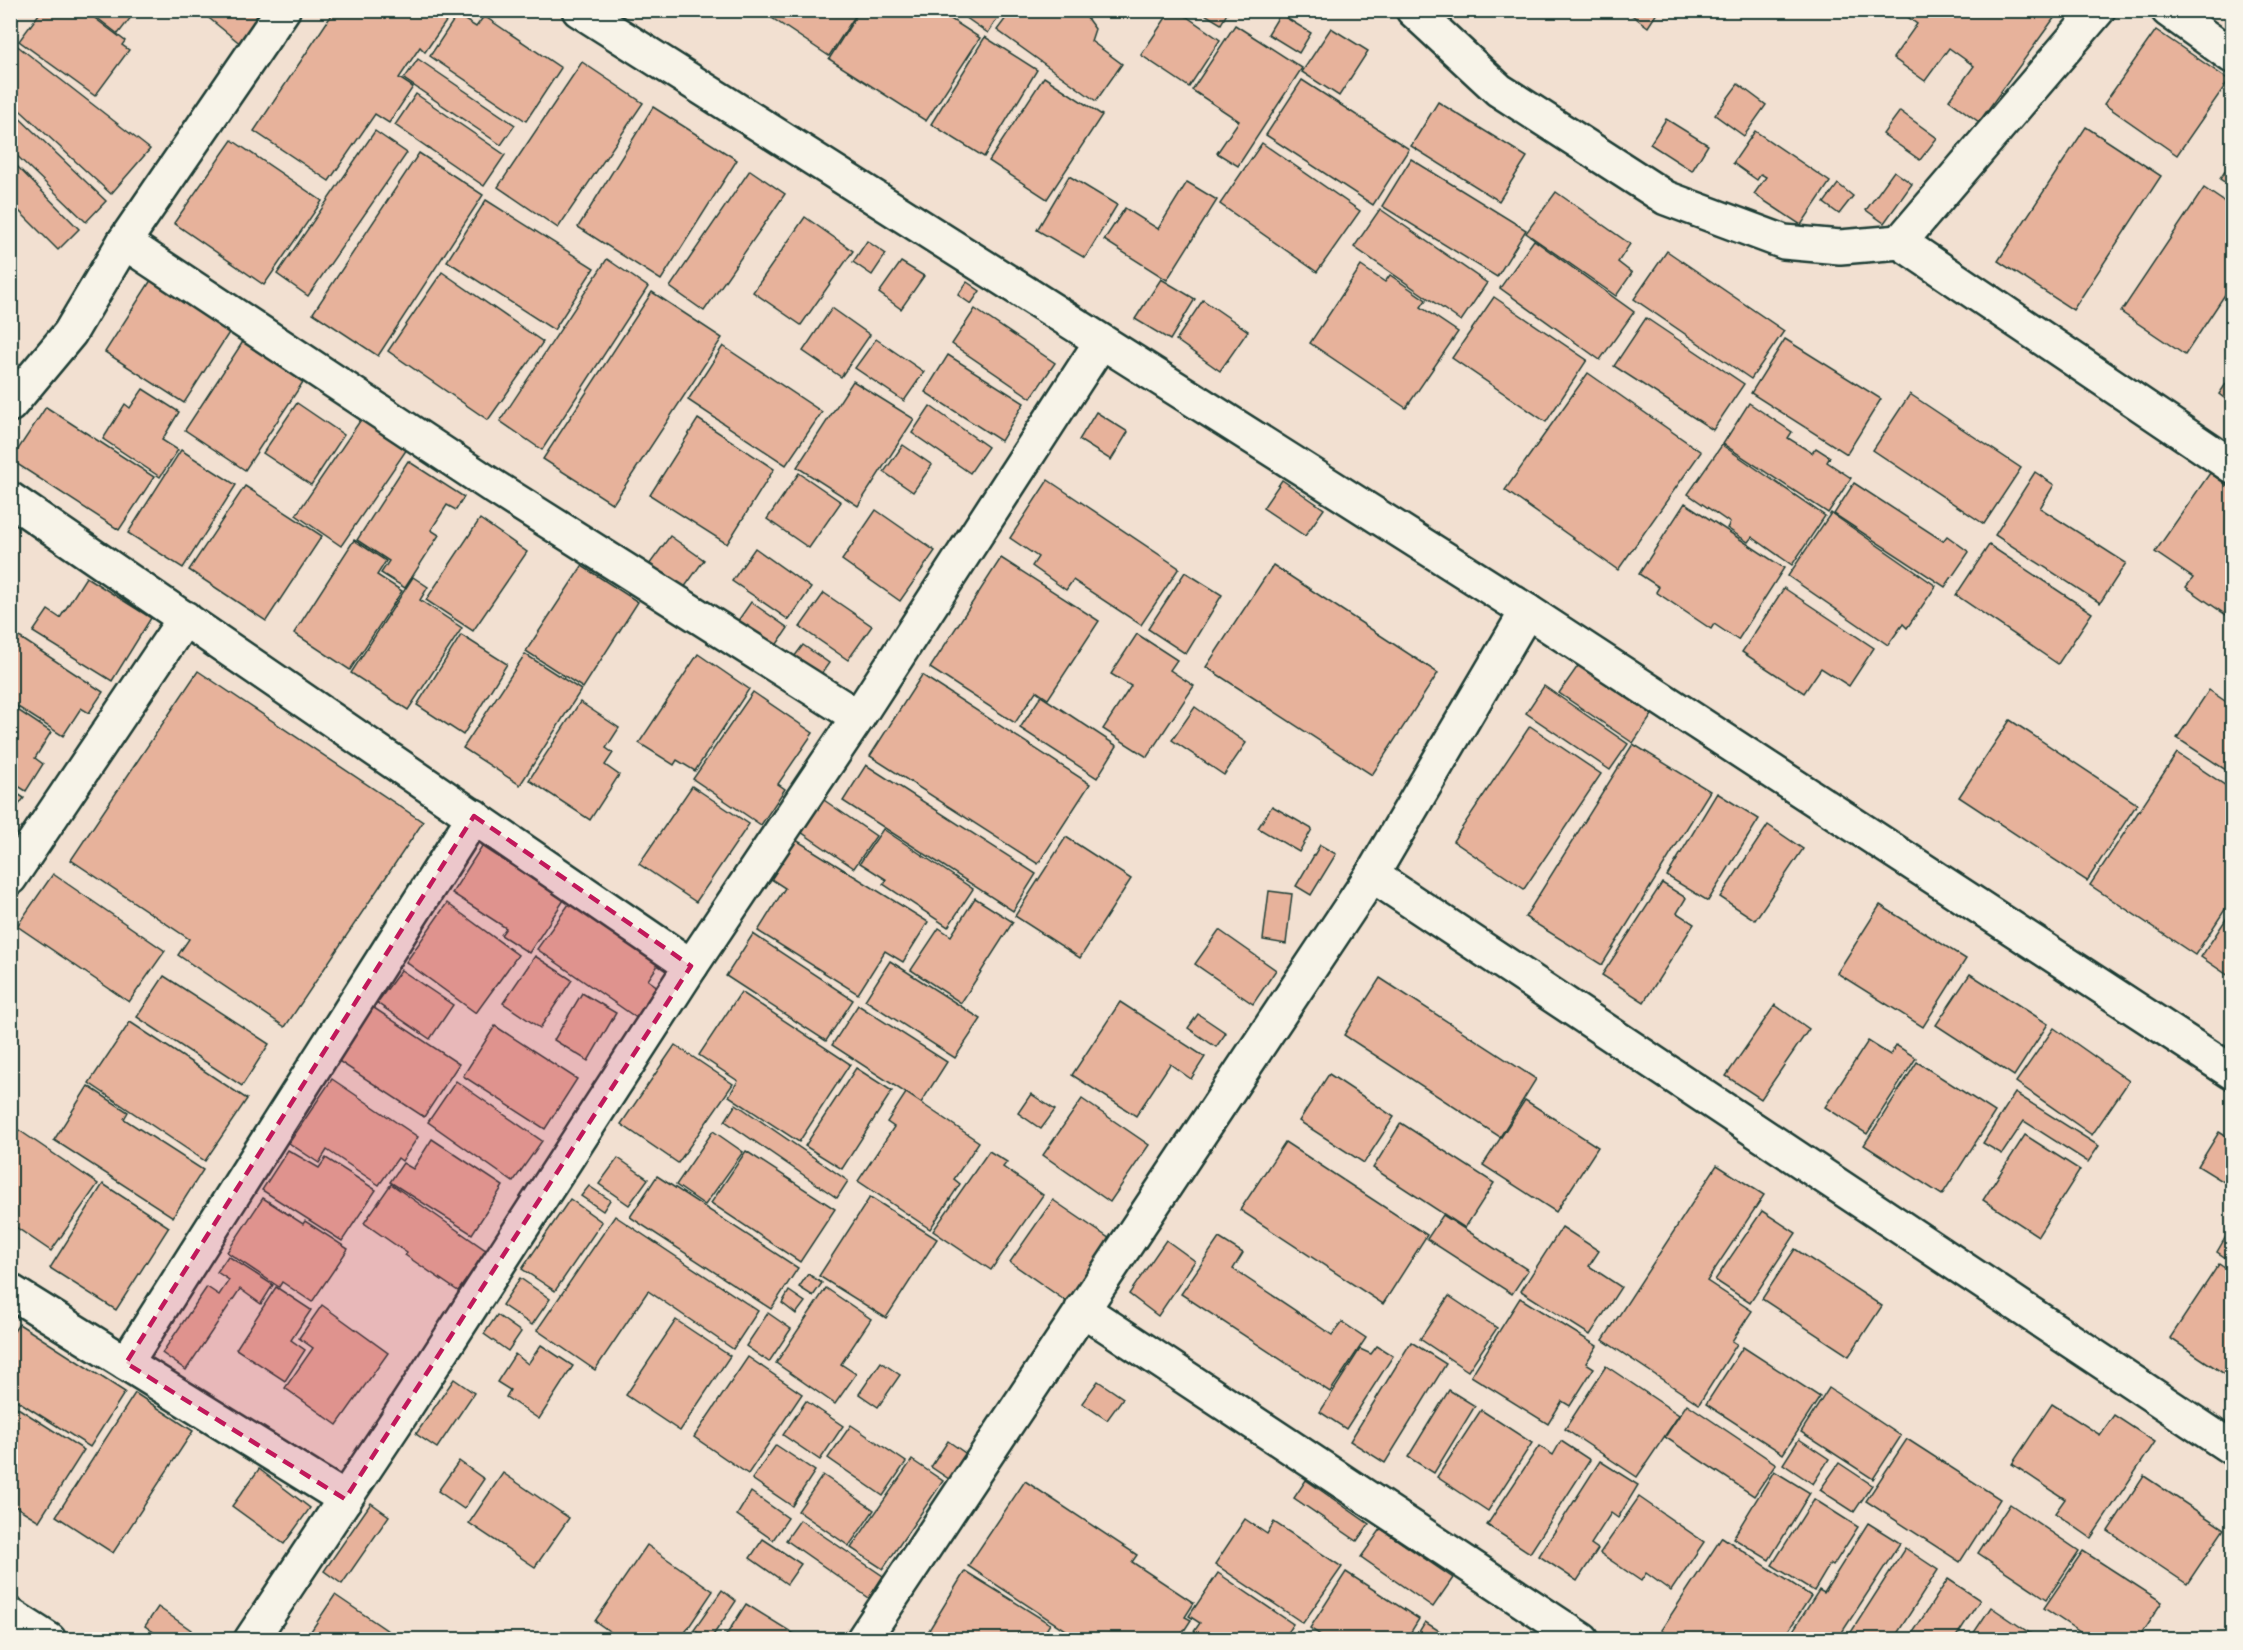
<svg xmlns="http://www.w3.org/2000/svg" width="2243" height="1650" font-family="Sriracha,sans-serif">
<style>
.building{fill:#e7b29b;stroke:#1f3d34;stroke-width:1.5}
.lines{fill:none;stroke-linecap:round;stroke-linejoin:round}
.street-casing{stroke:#1f3d34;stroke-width:38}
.secondary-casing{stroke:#1f3d34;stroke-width:38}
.street{stroke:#f7f3e8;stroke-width:33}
.secondary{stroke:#f7f3e8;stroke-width:33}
.marked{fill:#c2185b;fill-opacity:0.2;stroke:#c2185b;stroke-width:4.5;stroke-dasharray:12 8;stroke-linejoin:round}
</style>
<rect width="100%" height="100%" fill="#f2e0d1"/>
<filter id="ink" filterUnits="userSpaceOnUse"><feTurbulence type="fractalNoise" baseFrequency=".0167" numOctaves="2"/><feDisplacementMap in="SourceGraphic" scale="12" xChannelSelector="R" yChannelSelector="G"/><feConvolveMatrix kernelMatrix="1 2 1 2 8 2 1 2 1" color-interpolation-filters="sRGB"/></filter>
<g filter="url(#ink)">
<g class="building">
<polygon points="42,10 84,10 125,41 122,45 129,50 95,96 19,41"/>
<polygon points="87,10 144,10 140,16 135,12 118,34"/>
<polygon points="199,10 269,10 242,45"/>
<polygon points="335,10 454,10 425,52 420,47 399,78 413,87 389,123 375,114 329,181 254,131"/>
<polygon points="760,10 859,10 829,56"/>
<polygon points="860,10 937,10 980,38 926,121 829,59"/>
<polygon points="955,10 1003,10 988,33"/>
<polygon points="1012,10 1081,10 1095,29 1091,41 1122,64 1096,101 997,30"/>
<polygon points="1171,10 1177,10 1220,40 1189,87 1141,55"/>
<polygon points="1198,10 1229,10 1221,24"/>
<polygon points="1625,10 1659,10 1648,27"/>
<polygon points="1898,10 2060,10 1979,122 1949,100 1974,66 1949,48 1925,81 1893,58 1917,24"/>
<polygon points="1280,14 1311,33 1299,53 1268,34"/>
<polygon points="457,15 476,27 484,16 561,68 526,121 430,56"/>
<polygon points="1235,25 1302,68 1238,166 1217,153 1239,121 1192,90"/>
<polygon points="1331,28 1368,51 1339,96 1302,72"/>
<polygon points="2156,30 2229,80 2177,155 2104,104"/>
<polygon points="985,37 1037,70 984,157 931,124"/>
<polygon points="15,44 150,149 111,194 10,101 10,49"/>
<polygon points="418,59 515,125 501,145 404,79"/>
<polygon points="582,62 643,103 558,228 498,187"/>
<polygon points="1044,77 1102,115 1047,199 989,161"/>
<polygon points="1302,80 1409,149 1373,205 1266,135"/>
<polygon points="1738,84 1766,105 1744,136 1715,115"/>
<polygon points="416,94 505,155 484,186 395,125"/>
<polygon points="1438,102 1527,157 1499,201 1411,146"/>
<polygon points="653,107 737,160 661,280 578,227"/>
<polygon points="10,109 106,201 86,222 10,149"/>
<polygon points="1900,111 1937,138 1920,160 1883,134"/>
<polygon points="1666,119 1708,145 1692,171 1650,144"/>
<polygon points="2086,127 2161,176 2073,310 1998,261"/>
<polygon points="375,131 407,153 308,296 277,274"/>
<polygon points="1755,131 1830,182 1801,225 1754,194 1766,177 1761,174 1757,180 1733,163"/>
<polygon points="232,140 322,201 264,285 174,223"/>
<polygon points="1262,143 1360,211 1317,272 1220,204"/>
<polygon points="419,153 483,195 378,356 313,313"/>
<polygon points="10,159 79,229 58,250 10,202"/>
<polygon points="1411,159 1526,230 1497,277 1382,206"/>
<polygon points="2232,160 2232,187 2220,179"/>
<polygon points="750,170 785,194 704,311 670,287"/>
<polygon points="1894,171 1912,184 1884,223 1866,210"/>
<polygon points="1069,176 1117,205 1085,258 1037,230"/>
<polygon points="1187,182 1217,200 1167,280 1104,240 1125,208 1158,229"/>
<polygon points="1838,184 1853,196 1839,214 1824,203"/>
<polygon points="2204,188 2232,207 2232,284 2185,355 2121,312"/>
<polygon points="1556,192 1630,244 1618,262 1632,273 1616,296 1526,233"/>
<polygon points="486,200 594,268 554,330 447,261"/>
<polygon points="1380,209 1487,283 1461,321 1354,247"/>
<polygon points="805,217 853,251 801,325 753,292"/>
<polygon points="1534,240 1634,312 1600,360 1500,288"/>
<polygon points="867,241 886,254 872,275 853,262"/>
<polygon points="1667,251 1784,331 1751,379 1634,299"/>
<polygon points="607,259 648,287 542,450 500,421"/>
<polygon points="901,262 924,276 901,309 879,293"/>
<polygon points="1361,266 1385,282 1390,275 1426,300 1421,307 1458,332 1406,408 1310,343"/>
<polygon points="442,272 543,342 488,420 388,351"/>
<polygon points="153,277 232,328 184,403 105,352"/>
<polygon points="1161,279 1195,299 1170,340 1135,319"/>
<polygon points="967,282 980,291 971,304 958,295"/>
<polygon points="652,292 722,338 613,504 543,459"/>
<polygon points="1494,297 1587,360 1546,422 1452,358"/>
<polygon points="1203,300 1248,331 1220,371 1176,340"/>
<polygon points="832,308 870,335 841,377 803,351"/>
<polygon points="975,309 1055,363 1031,398 952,344"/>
<polygon points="1646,318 1744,384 1713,430 1614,366"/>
<polygon points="246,337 307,376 245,470 185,430"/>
<polygon points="876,339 924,372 904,401 855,368"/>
<polygon points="1785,339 1881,399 1847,454 1751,393"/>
<polygon points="723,346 822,412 786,465 688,400"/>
<polygon points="948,355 1024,403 1001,441 925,392"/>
<polygon points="1588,373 1701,452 1618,570 1505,490"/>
<polygon points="2232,375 2232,404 2219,394"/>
<polygon points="853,381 914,419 858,506 797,467"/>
<polygon points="143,389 179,412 162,440 178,450 160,477 103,439 125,404 130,408"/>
<polygon points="1910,394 2021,468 1984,524 1873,450"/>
<polygon points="297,403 344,435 311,485 263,453"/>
<polygon points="1749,403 1792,432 1788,438 1812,453 1816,448 1830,457 1827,462 1851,478 1828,513 1723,444"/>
<polygon points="930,406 988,447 970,473 912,433"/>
<polygon points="46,407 154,477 119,530 11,460"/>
<polygon points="1096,412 1128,432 1111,460 1079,440"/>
<polygon points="362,418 407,449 341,546 296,515"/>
<polygon points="698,419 774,469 727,544 650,495"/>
<polygon points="903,445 932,465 913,492 884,472"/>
<polygon points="1722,445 1825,516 1792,565 1752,537 1748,542 1727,528 1730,523 1688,494"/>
<polygon points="181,450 236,485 183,568 128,533"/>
<polygon points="408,461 464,497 456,510 447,505 431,530 439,535 405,588 381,573 389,561 357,540"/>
<polygon points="2035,472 2054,485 2040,508 2126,563 2100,603 1995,535"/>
<polygon points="799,473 841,502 809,548 767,519"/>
<polygon points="2210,473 2232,489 2232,619 2186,587 2193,578 2155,552"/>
<polygon points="1048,480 1179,568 1141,625 1073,580 1066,590 1032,566 1038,557 1010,538"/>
<polygon points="1282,480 1324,509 1305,536 1263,508"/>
<polygon points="1854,483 1943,541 1947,536 1969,552 1945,587 1834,514"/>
<polygon points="245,486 322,536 266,621 189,570"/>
<polygon points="1685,503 1784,568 1738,640 1714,624 1711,629 1656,592 1659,587 1639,574"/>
<polygon points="876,510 935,551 900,601 842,560"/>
<polygon points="1831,513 1936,586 1907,628 1903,624 1888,645 1788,576"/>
<polygon points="480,519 527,552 473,631 426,600"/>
<polygon points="670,536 704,560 684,588 649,565"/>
<polygon points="354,540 386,561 377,575 402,591 350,670 294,633"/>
<polygon points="1989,545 2092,613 2058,664 1956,595"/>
<polygon points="755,548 811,588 789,620 732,581"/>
<polygon points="1001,558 1099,621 1048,699 1036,691 1015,723 930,668"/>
<polygon points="1273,565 1438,673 1372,775 1206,667"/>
<polygon points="582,566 638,602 583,688 526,651"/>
<polygon points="1185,572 1222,595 1186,654 1148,629"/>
<polygon points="86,577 151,618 112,681 33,632 48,610 60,618"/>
<polygon points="413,577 428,587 420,600 462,628 408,710 351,673"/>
<polygon points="1784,588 1874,648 1849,686 1821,668 1804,693 1742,652"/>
<polygon points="824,593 872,626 848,660 800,627"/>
<polygon points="751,602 788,628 773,650 735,625"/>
<polygon points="10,631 103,692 89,713 81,708 63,736 10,702"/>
<polygon points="1137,634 1177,660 1170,670 1194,686 1147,757 1103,729 1131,686 1111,674"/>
<polygon points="461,635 507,664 463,735 417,705"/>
<polygon points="803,645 829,663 817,680 791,661"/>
<polygon points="525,654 581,690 520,785 463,748"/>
<polygon points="698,654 749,689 695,771 677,760 674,765 639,743"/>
<polygon points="1580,663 1654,712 1633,743 1559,693"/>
<polygon points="198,671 423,822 285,1027 178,955 189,939 71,860"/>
<polygon points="922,675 1090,784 1038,864 870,756"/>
<polygon points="1544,686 1628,744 1610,770 1526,713"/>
<polygon points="2209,690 2232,706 2232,774 2177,738"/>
<polygon points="753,692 813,733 778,784 785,789 761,825 693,779"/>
<polygon points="1041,696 1117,746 1097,778 1020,728"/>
<polygon points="580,702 619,728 606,748 613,753 605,765 619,775 590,820 529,780"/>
<polygon points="10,705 51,732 35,758 43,764 26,791 10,781"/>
<polygon points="1195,707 1246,743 1224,775 1172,740"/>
<polygon points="2010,720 2137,804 2087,881 1959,797"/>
<polygon points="1530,726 1601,774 1524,889 1453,841"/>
<polygon points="1633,744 1710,791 1602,965 1525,917"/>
<polygon points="2177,753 2232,790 2232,899 2195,955 2090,885"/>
<polygon points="866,765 1036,874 1013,911 843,801"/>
<polygon points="692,786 749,824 696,902 639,864"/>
<polygon points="10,789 24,798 10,817"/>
<polygon points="1717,793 1759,819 1708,901 1667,876"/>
<polygon points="821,798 876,836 854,868 798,830"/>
<polygon points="1272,806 1312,829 1299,852 1258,828"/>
<polygon points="1768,825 1803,849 1755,920 1720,897"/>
<polygon points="883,829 973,889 948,927 883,884 887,880 860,863"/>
<polygon points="1066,837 1131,879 1080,958 1015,916"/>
<polygon points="796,840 928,922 903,962 885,951 858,994 758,931 785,888 771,879"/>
<polygon points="1320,845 1336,854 1311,895 1296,886"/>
<polygon points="482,846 564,900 529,953 501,935 506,928 452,893"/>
<polygon points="53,874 165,951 129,1002 17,926"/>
<polygon points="1662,883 1686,898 1677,913 1694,924 1644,1002 1602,975"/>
<polygon points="579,890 667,952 648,980 665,992 644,1023 537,949"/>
<polygon points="1269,891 1292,894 1286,944 1263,940"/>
<polygon points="975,898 1013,922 961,1003 911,970 939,928 951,936"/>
<polygon points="447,903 518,955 476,1013 406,962"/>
<polygon points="1880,905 1966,959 1923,1027 1837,973"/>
<polygon points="2232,910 2232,978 2201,957"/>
<polygon points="1219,930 1276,970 1253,1004 1195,964"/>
<polygon points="753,934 853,1000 826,1041 726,976"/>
<polygon points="535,956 572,980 540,1028 503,1003"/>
<polygon points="890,961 981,1019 955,1058 865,1000"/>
<polygon points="401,970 453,1005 430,1039 377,1003"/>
<polygon points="1970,974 2048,1024 2014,1076 1936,1025"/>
<polygon points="164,976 269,1044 242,1086 137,1017"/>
<polygon points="1380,978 1536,1079 1500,1137 1344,1035"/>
<polygon points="741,992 850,1064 799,1142 729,1096 738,1081 699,1055"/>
<polygon points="582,993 616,1013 588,1061 554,1040"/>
<polygon points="1120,1002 1205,1057 1191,1079 1170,1064 1136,1116 1072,1075"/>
<polygon points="858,1005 947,1062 921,1103 832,1045"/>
<polygon points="1775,1005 1809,1029 1761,1099 1726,1076"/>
<polygon points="371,1006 459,1064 424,1117 337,1060"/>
<polygon points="1198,1014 1226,1033 1216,1047 1188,1028"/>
<polygon points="130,1022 247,1099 205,1161 89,1083"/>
<polygon points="495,1026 577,1079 545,1129 463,1076"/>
<polygon points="2054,1028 2129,1081 2092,1135 2016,1082"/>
<polygon points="1868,1041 1890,1055 1896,1045 1916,1058 1867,1134 1825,1107"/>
<polygon points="675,1045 733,1084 678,1163 621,1124"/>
<polygon points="1917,1062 1995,1112 1942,1195 1864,1145"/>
<polygon points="856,1068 892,1091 842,1169 805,1146"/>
<polygon points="1329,1074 1394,1117 1364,1163 1299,1121"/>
<polygon points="332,1079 418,1137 402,1161 398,1158 379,1185 327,1150 319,1163 289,1143"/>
<polygon points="456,1081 542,1141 513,1182 428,1122"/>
<polygon points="88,1086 128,1112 124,1119 203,1170 173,1217 54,1140"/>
<polygon points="906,1093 979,1142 954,1179 960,1184 930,1229 858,1181 894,1127 887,1122"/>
<polygon points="2015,1093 2099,1146 2088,1162 2024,1121 2002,1154 1983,1143"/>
<polygon points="1031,1094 1055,1110 1041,1129 1018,1113"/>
<polygon points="1082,1099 1149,1145 1110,1202 1043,1155"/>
<polygon points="1525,1100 1598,1147 1556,1212 1483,1165"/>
<polygon points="736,1104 848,1181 837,1198 725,1121"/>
<polygon points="1401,1123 1494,1183 1465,1228 1373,1168"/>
<polygon points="10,1124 98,1184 51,1251 10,1223"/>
<polygon points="713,1131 743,1152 705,1205 676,1185"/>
<polygon points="2219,1132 2232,1140 2232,1187 2198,1166"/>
<polygon points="2025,1135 2080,1170 2038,1236 1983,1200"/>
<polygon points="432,1139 503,1186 472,1234 390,1182 403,1163 413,1169"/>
<polygon points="1285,1142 1427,1235 1383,1304 1240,1210"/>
<polygon points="288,1150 319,1168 326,1158 376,1190 342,1241 262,1190"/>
<polygon points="746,1151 835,1209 800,1262 711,1203"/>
<polygon points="989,1151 1007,1162 1003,1167 1043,1195 991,1270 933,1231"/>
<polygon points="618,1158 648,1179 629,1205 599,1184"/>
<polygon points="1717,1165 1764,1195 1707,1281 1752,1311 1732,1341 1737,1344 1699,1404 1603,1340"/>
<polygon points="657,1176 798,1268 771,1309 630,1217"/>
<polygon points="103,1184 169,1227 116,1310 50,1268"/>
<polygon points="391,1184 487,1251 458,1291 405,1255 407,1253 364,1223"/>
<polygon points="589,1186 610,1200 603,1211 581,1196"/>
<polygon points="870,1197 937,1239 886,1318 819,1276"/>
<polygon points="263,1198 303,1224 305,1221 348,1249 312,1302 282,1282 279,1287 227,1252"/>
<polygon points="570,1199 602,1222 555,1291 522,1269"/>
<polygon points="1053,1200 1113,1241 1070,1304 1010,1262"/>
<polygon points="1762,1211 1796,1233 1750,1303 1715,1280"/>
<polygon points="1443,1215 1528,1270 1512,1294 1427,1239"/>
<polygon points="615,1216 758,1311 733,1349 648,1291 595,1370 537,1330"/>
<polygon points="2232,1226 2232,1262 2217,1252"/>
<polygon points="1562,1227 1599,1251 1589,1266 1621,1287 1590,1335 1521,1291"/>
<polygon points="1219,1238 1243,1253 1233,1269 1332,1335 1342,1322 1366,1338 1330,1392 1181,1294"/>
<polygon points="1166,1240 1195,1261 1158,1316 1129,1294"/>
<polygon points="1795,1249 1882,1306 1849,1356 1762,1299"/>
<polygon points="228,1256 273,1285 261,1304 240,1289 186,1370 162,1353 207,1287 219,1295 229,1280 217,1272"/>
<polygon points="2219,1264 2232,1273 2232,1379 2170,1338"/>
<polygon points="808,1274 822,1283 813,1296 799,1287"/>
<polygon points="520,1278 550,1299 532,1325 502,1305"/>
<polygon points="276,1287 311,1310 291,1340 305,1350 285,1381 236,1349"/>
<polygon points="826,1288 871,1319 841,1364 856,1374 835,1404 776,1363"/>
<polygon points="789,1291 805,1302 796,1314 782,1303"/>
<polygon points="1449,1296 1497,1328 1468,1371 1420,1339"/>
<polygon points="1520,1298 1597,1346 1586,1363 1594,1368 1570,1406 1562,1401 1548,1424 1471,1376"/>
<polygon points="322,1305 388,1353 337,1425 285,1388 313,1348 299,1338"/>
<polygon points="768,1313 791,1329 769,1362 746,1346"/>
<polygon points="497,1315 521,1332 508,1351 484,1334"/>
<polygon points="676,1320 730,1356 680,1431 626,1395"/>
<polygon points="19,1324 125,1392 90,1447 10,1396 10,1337"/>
<polygon points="1411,1342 1446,1364 1385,1463 1350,1441"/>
<polygon points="541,1345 573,1366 539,1419 506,1397 510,1390 497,1382 515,1354 528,1364"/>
<polygon points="1377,1346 1393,1356 1346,1429 1320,1412 1360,1349 1371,1354"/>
<polygon points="1743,1347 1820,1397 1783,1454 1706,1404"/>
<polygon points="748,1357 802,1394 748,1474 694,1437"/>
<polygon points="881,1362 900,1375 878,1407 859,1394"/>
<polygon points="1606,1366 1679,1415 1637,1477 1565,1429"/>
<polygon points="454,1379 474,1393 437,1448 416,1434"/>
<polygon points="1098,1381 1123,1398 1107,1420 1082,1403"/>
<polygon points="1829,1388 1901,1436 1873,1479 1801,1432"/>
<polygon points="1449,1390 1475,1406 1434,1473 1408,1457"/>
<polygon points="135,1393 193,1431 113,1553 56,1516"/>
<polygon points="806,1401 843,1426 820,1460 783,1435"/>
<polygon points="10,1403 84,1450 39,1521 10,1503"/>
<polygon points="1687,1404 1776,1464 1754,1496 1665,1437"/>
<polygon points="2052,1404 2100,1435 2114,1415 2155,1442 2091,1538 2055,1513 2065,1499 2012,1464"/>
<polygon points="1481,1410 1532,1443 1488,1511 1437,1477"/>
<polygon points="851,1425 906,1462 883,1496 828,1458"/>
<polygon points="1799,1439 1829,1459 1813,1484 1783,1464"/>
<polygon points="1907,1439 2000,1499 1960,1562 1866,1501"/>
<polygon points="948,1441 975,1460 958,1485 931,1467"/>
<polygon points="1561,1441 1590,1460 1530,1553 1487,1525 1539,1446 1553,1455"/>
<polygon points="776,1445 815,1471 792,1506 752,1479"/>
<polygon points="912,1460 943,1481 883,1569 851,1548"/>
<polygon points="459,1461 484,1479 464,1509 438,1491"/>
<polygon points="1600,1461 1638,1485 1618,1518 1611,1513 1591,1544 1598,1549 1577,1581 1539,1556"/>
<polygon points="1839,1463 1872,1485 1854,1512 1820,1490"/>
<polygon points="259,1469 310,1508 284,1544 232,1506"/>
<polygon points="1774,1471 1810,1493 1769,1560 1733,1538"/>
<polygon points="503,1473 569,1518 535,1567 469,1523"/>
<polygon points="823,1475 874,1510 849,1546 798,1511"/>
<polygon points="2144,1476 2224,1529 2187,1584 2108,1531"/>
<polygon points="1306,1480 1369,1524 1357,1541 1294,1498"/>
<polygon points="1025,1481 1137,1555 1132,1562 1194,1603 1185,1617 1191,1620 1178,1640 1080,1640 968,1566"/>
<polygon points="751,1492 788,1518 773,1540 737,1515"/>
<polygon points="1639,1497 1704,1542 1671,1591 1646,1573 1641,1581 1600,1553"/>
<polygon points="1814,1499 1858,1527 1833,1566 1830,1564 1814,1591 1772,1565"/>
<polygon points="371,1503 389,1516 342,1584 324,1571"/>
<polygon points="2010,1504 2079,1551 2047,1599 1978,1553"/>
<polygon points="1245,1519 1267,1534 1274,1522 1342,1567 1303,1623 1215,1564"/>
<polygon points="800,1520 883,1576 869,1598 786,1540"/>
<polygon points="1868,1523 1900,1543 1837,1640 1787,1640 1819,1590 1824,1593"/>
<polygon points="1381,1529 1453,1578 1433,1607 1361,1557"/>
<polygon points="1722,1537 1811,1596 1782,1640 1675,1640 1661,1630"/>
<polygon points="763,1539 801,1564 787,1584 750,1558"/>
<polygon points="647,1545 713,1591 680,1640 622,1640 595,1621"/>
<polygon points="1905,1548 1938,1570 1893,1640 1846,1640"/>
<polygon points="2083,1551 2162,1602 2137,1640 2092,1640 2044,1608"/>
<polygon points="965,1571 1050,1624 1040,1640 923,1640"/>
<polygon points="1346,1572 1419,1619 1406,1640 1328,1640 1310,1628"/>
<polygon points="1218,1573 1293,1624 1282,1640 1188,1640 1200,1623 1189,1616"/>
<polygon points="1948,1579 1980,1600 1954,1640 1908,1640"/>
<polygon points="722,1590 736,1601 710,1640 707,1640 694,1630"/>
<polygon points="335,1595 391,1633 386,1640 305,1640"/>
<polygon points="746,1604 804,1640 723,1640"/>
<polygon points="158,1607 191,1630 185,1640 165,1640 145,1626"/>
<polygon points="1991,1607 2031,1634 2027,1640 1969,1640"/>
<polygon points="1425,1622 1454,1640 1414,1640"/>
</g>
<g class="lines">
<defs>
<g id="street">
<polyline points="579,10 1527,611 2232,1072"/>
<polyline points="1413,10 1499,90 1666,198 1784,242 1840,247 1900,242 2232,466"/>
<polyline points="2168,10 2232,56"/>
<polyline points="124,242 491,485 858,717"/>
<polyline points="1900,242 2098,10"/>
<polyline points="10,405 70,333 124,242 283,10"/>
<polyline points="10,499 691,966"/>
<polyline points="1372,875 2232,1448"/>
<polyline points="10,878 185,618"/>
<polyline points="10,1291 345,1499"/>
<polyline points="1082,1309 1582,1640"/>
<polyline points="126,1363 474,816"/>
<polyline points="251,1640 396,1422 691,966 858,717 1101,342"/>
<polyline points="863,1640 1372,875 1527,611"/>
</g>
<polyline id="secondary" points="10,1615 49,1640"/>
</defs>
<use href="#street" class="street-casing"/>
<use href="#secondary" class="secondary-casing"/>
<use href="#street" class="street"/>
<use href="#secondary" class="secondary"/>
</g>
</g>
<path class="marked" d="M474,816L691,966L345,1499L126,1363Z"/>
<rect width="2243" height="1650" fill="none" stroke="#f7f3e8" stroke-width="36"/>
<rect x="18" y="18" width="2207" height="1614" fill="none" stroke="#1f3d34" stroke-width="2" filter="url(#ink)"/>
</svg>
